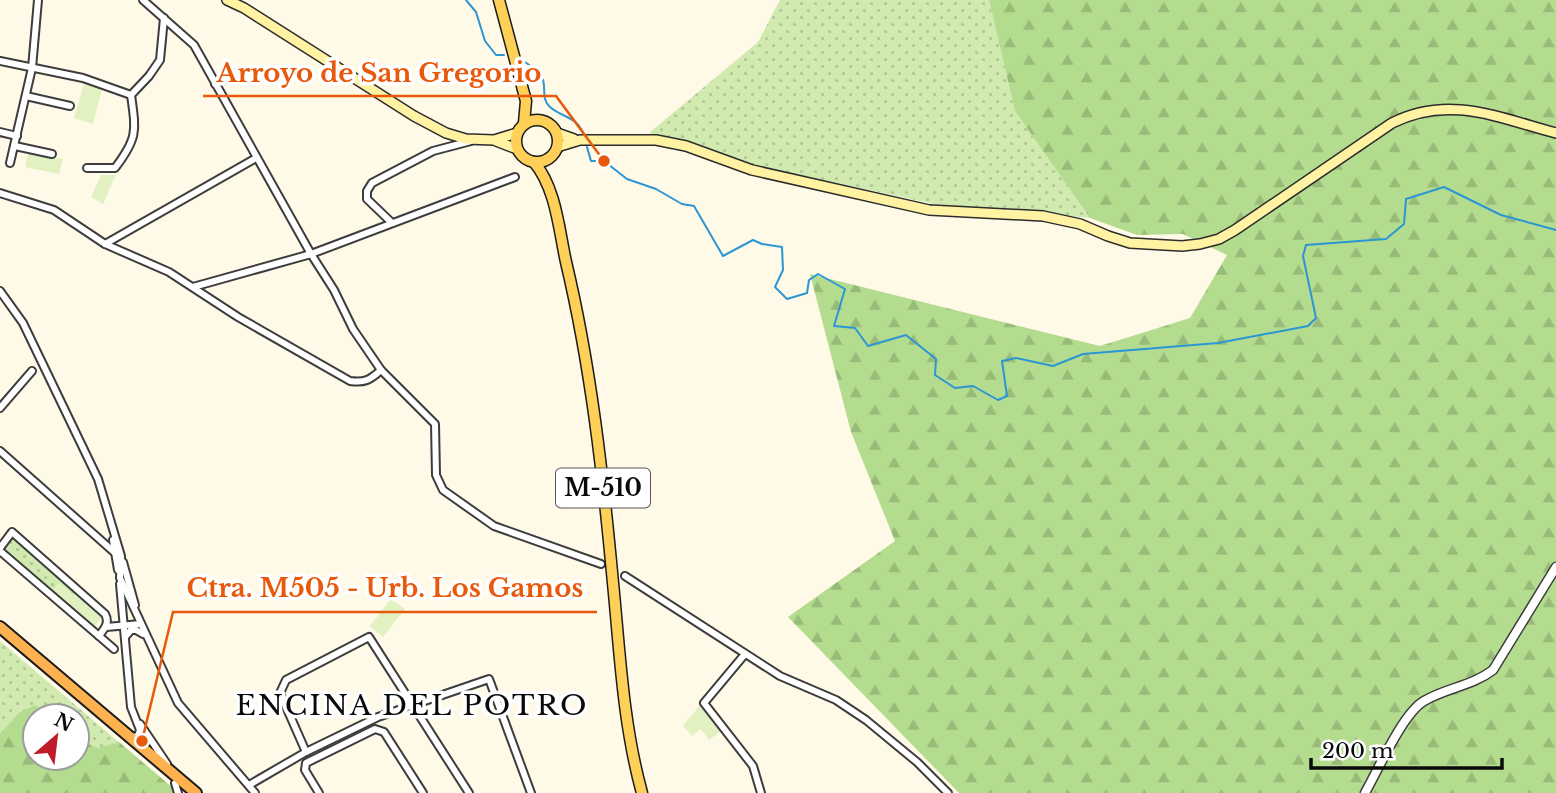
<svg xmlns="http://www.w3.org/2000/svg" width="1556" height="793" font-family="'Libre Baskerville',serif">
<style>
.grass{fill:url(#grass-dots);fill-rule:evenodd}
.forest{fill:url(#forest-firs)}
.pitch{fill:#e2f1c1}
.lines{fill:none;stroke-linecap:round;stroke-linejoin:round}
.stream{stroke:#2c96d4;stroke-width:2}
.minor-casing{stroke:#3d3d3d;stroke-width:10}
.tertiary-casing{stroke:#3d3d3d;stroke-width:11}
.secondary-casing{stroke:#2c2c2c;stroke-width:12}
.primary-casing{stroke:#1b1b1b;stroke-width:13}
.trunk-casing{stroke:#1b1b1b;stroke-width:14}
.minor{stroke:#fff;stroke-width:6}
.tertiary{stroke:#fff;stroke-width:8}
.secondary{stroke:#fff2a2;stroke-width:9}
.primary{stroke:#ffd057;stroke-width:10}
.trunk{stroke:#feb24f;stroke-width:10}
.labels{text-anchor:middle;stroke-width:7;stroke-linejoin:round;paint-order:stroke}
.shield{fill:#fff;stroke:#545454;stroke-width:2}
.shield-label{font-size:23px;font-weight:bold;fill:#0a0a0a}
.quarter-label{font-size:28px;letter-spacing:2px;fill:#0a0a0a;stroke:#fff}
.leader{fill:none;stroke:#e8590c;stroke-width:2.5}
.callout-dot{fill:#e8590c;stroke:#fff;stroke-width:2.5}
.callout-label{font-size:26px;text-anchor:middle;font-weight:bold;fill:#e8590c;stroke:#fff;stroke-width:7;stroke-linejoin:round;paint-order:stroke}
</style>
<defs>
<pattern id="grass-dots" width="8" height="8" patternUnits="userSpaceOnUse" patternTransform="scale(1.75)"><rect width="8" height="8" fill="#d0eaaf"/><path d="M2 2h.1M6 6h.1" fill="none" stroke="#b1c795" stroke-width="1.8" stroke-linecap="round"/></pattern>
<pattern id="forest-firs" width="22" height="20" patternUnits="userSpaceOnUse" patternTransform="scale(1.75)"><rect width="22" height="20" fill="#b4dc8e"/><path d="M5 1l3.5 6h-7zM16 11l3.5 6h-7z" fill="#99bb79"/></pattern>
</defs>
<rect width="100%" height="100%" fill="#fff9e7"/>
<g class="grass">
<polygon points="780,0 989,0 1015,111 1090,218 934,204 749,164 649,133 758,42"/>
<polygon points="14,539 77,593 74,596 59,583 54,590 68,603 66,605 5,551 4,546 9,540"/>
<path d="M0,641L174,789L0,793ZM35,716H77V758H35Z"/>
</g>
<g class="forest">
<polygon points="989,0 1556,0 1556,793 959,793 788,617 895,541 851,432 810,274 1100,346 1190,318 1227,255 1183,234 1137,235 1090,218 1015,111"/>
<polygon points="35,705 49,716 35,716 35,758 77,758 78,739 98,748 119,742 174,789 175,793 0,793 0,734 19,713"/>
</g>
<g class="pitch">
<polygon points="84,84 102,89 93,124 74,118"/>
<polygon points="29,152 63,159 59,174 25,167"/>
<polygon points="101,175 116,175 103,204 91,197"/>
<polygon points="59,583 74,596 77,593 103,616 93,628 66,605 68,603 53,590"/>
<polygon points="391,599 405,609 383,637 370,626"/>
<polygon points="700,705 722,730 709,740 701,729 692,736 683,726"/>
</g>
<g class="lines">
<g class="stream">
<polyline points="466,0 476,12 485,41 496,55 504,55"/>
<path d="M522,60C530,65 539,71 543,80C546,89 541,99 550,107C564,119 576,115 584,135"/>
<polyline points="587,147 591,161 604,161 627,179 656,189 682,204 694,206 723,256 753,240 762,244 782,247 783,270 775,287 787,299 807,293 809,280 818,274 845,289 834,326 855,328 868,346 906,335 936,359 935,375 955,388 973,386 998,400 1007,396 1002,361 1016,358 1053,366 1083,354 1218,343 1308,326 1316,318 1303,256 1306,245 1386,239 1404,224 1406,199 1444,187 1501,215 1556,230"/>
</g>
<defs>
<g id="minor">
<polyline points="143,0 194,45 311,254 334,290 353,329 381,370 435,424 436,475 443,490 494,526 601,564"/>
<polyline points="0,61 83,78 131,95"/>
<polyline points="215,84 231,72"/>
<polyline points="26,96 70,106"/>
<polyline points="0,132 17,136"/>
<polyline points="15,146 52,154"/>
<polyline points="10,163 32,68 38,0"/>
<path d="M87,168H115C138,138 136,131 131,95L149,76L160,60L164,18"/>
<path d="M0,193L54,210L105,244L169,272L238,317L350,381C365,383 370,380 381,370"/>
<polyline points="391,222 367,199 367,191 372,183 433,151 471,141"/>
<polyline points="105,244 256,158"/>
<polyline points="193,287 311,254 515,177"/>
<polyline points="0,291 23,323 98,479 121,556 120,578 178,703 255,793"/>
<polyline points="0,408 32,371"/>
<polyline points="0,451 114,552"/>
<polyline points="113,540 118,570"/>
<path d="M0,548L12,532L105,614C110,623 104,629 99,636L0,551"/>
<polyline points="123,562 135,605"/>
<polyline points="625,576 780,676 836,700 866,720 917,762 948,793"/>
<polyline points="120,584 131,707 140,730 138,736 132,737"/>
<polyline points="106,627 141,624"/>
<polyline points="99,636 114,649"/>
<polyline points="125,637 131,630 136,630 143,634"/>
<polyline points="745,654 704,703 753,766 761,793"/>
<polyline points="140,724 167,764"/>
<polyline points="306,752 280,693 286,680 369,637 469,793"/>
<polyline points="175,783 178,793"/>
<polyline points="249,785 306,752 378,717 489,679 531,793"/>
<polyline points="319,793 305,770 306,763 375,729 384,732 423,793"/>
</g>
<path id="tertiary" d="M1365,793C1378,770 1403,713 1424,701C1446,688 1472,686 1493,670L1556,567"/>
<g id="secondary">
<polyline points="227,0 244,8 414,116 446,133 466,139 494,140 517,133"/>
<polyline points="557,133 574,139"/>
<polyline points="496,141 517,149"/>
<path d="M557,147L580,140H656L686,146L752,170L929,210L1043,216L1080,224L1108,236L1130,243L1182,246L1200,244L1219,239L1235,230L1392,123C1449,94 1499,118 1556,133"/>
</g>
<g id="primary">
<polyline points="499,0 526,101 524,123"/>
<circle cx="537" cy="141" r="21"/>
<path d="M534,162C556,188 559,230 566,262C591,367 603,475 613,583C620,654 623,724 642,793"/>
</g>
<polyline id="trunk" points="0,627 196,793"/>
</defs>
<use href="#minor" class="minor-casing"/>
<use href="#tertiary" class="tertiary-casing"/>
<use href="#secondary" class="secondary-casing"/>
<use href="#primary" class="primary-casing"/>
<use href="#trunk" class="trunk-casing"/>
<use href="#minor" class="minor"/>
<use href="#tertiary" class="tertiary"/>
<use href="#secondary" class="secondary"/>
<use href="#primary" class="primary"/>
<use href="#trunk" class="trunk"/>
</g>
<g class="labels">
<rect class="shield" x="556" y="468.5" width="94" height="39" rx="5"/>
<g class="shield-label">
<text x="603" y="496">M-510</text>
</g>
<g class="quarter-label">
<text x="412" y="715">ENCINA DEL POTRO</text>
</g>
</g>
<path class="leader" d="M604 161L556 96H203M142 741L173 612H597"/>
<g class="callout-dot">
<circle cx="604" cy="161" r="7"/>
<circle cx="142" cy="741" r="7"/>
</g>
<g class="callout-label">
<text x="379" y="82">Arroyo de San Gregorio</text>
<text x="385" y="597">Ctra. M505 - Urb. Los Gamos</text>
</g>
<g transform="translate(56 737) rotate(28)"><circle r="33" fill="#ffffff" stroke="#9d9d9d" stroke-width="2"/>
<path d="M0-5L12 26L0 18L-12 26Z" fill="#c01c29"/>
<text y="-10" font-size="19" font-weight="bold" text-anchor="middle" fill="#0a0a0a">N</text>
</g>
<path d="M1311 758v10h191v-10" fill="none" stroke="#0a0a0a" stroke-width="3.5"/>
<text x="1322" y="758" font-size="21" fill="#0a0a0a" stroke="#ffffff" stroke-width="5" paint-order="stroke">200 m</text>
</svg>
